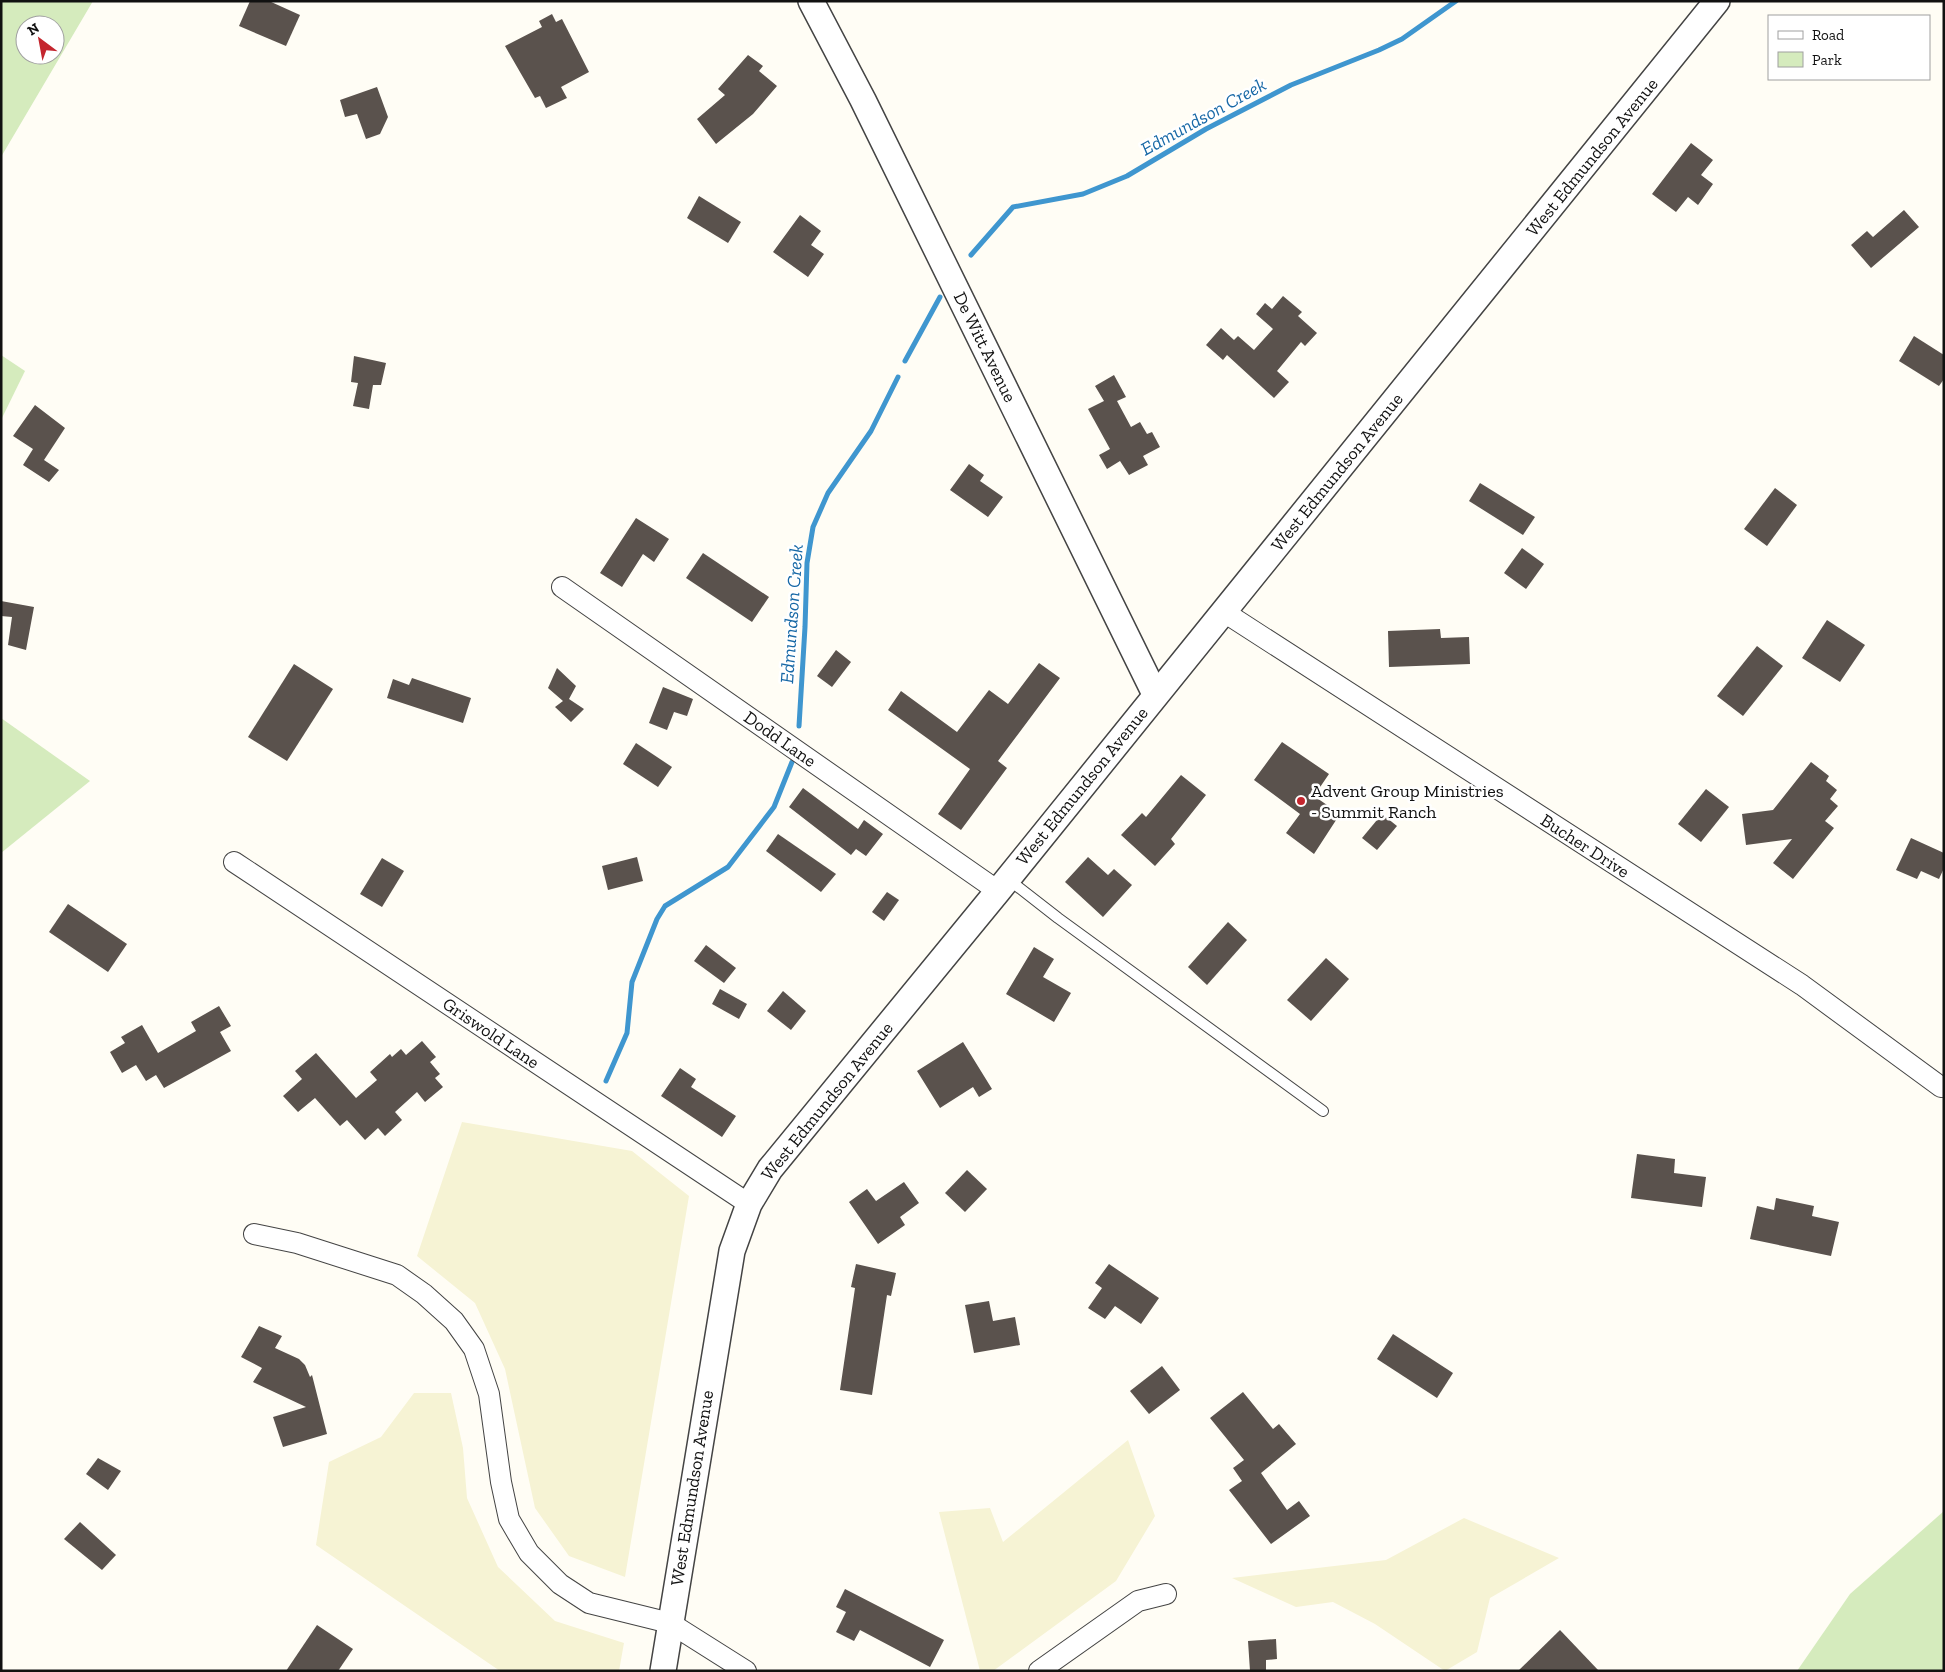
<svg xmlns="http://www.w3.org/2000/svg" width="1945" height="1672" font-family="'Zilla Slab',serif">
<style>
.farmland{fill:#f6f3d4}
.green{fill:#d5ebbd;fill-rule:evenodd}
.lines{fill:none;stroke-linecap:round;stroke-linejoin:round}
.stream{stroke:#3f96cf;stroke-width:5}
.building{fill:#5a524d}
.service-casing{stroke:#444;stroke-width:12}
.minor-casing{stroke:#444;stroke-width:22}
.tertiary-casing{stroke:#444;stroke-width:28}
.service{stroke:#fff;stroke-width:10}
.minor{stroke:#fff;stroke-width:20}
.tertiary{stroke:#fff;stroke-width:25}
.poi-dot{fill:#c4262e;stroke:#fff;stroke-width:2}
.labels{text-anchor:middle;stroke-width:5;stroke-linejoin:round;paint-order:stroke}
.street-label{font-size:18px;fill:#111;stroke:#fff}
.poi-label{font-size:18px;fill:#111;stroke:#fff;text-anchor:start}
.water-label{font-size:19px;font-style:italic;fill:#1768a6;stroke:#fff}
</style>
<rect width="100%" height="100%" fill="#fffdf5"/>
<g class="farmland">
<polygon points="462,1122 632,1151 689,1196 625,1577 569,1556 535,1508 505,1369 475,1303 417,1256"/>
<polygon points="414,1393 451,1393 463,1448 467,1498 498,1567 555,1621 624,1643 619,1671 500,1671 316,1545 329,1462 381,1437"/>
<polygon points="1128,1440 1155,1516 1116,1581 993,1671 980,1671 939,1512 990,1508 1003,1542"/>
<polygon points="1464,1518 1559,1558 1490,1598 1477,1652 1445,1671 1375,1624 1333,1602 1296,1607 1232,1578 1386,1560"/>
</g>
<g class="green">
<path d="M1,1H93L1,157ZM25,25H55V55H25Z"/>
<polygon points="1,355 25,371 1,420"/>
<polygon points="1,718 90,781 1,853"/>
<polygon points="1944,1511 1944,1671 1797,1671 1850,1594"/>
</g>
<g class="lines">
<g class="stream">
<polyline points="971,255 1013,207 1083,194 1127,176 1206,129 1291,85 1379,50 1402,39 1456,1"/>
<polyline points="905,361 940,297"/>
<polyline points="799,726 805,627 807,563 813,527 828,493 871,431 898,377"/>
<polyline points="606,1081 627,1033 632,982 657,919 665,906 728,867 774,807 792,762"/>
</g>
</g>
<g class="building">
<polygon points="250,1 269,1 300,15 286,46 239,26"/>
<polygon points="552,14 556,22 562,19 589,72 561,87 567,98 546,108 540,96 535,98 505,46 542,27 539,21"/>
<polygon points="748,55 763,66 759,71 777,86 753,114 716,144 697,119 725,95 718,89"/>
<polygon points="377,87 388,117 380,134 366,139 357,114 345,117 340,100"/>
<polygon points="1691,143 1713,160 1701,175 1713,184 1698,205 1688,197 1676,212 1652,194"/>
<polygon points="699,196 741,222 728,243 687,218"/>
<polygon points="1904,210 1919,227 1871,268 1851,245 1867,231 1873,237"/>
<polygon points="800,215 821,231 811,245 824,254 808,277 773,252"/>
<polygon points="1283,296 1302,312 1298,316 1317,333 1305,346 1301,342 1277,371 1289,382 1274,398 1227,355 1223,360 1206,345 1221,328 1234,340 1238,336 1254,350 1273,329 1256,314 1265,303 1272,309"/>
<polygon points="1914,336 1944,355 1944,379 1939,386 1899,361"/>
<polygon points="354,356 386,363 381,385 373,385 369,409 353,406 358,383 351,382"/>
<polygon points="1114,375 1126,397 1117,401 1131,427 1140,422 1147,434 1152,432 1160,447 1143,456 1148,465 1129,475 1120,461 1107,469 1099,455 1110,449 1088,409 1104,401 1095,386"/>
<polygon points="35,405 65,428 44,460 59,470 49,482 23,465 33,449 13,436"/>
<polygon points="969,464 984,475 980,481 1003,497 988,517 950,490"/>
<polygon points="1480,483 1535,517 1523,535 1469,501"/>
<polygon points="1775,488 1797,505 1767,546 1744,529"/>
<polygon points="636,518 669,539 654,562 643,554 622,587 600,573"/>
<polygon points="1522,548 1544,564 1526,589 1504,573"/>
<polygon points="703,553 769,597 752,622 686,578"/>
<polygon points="1,601 34,607 26,650 8,645 12,617 1,616"/>
<polygon points="1827,620 1865,645 1840,682 1802,658"/>
<polygon points="1440,629 1441,638 1469,637 1470,664 1389,667 1388,631"/>
<polygon points="1757,646 1783,666 1743,716 1717,696"/>
<polygon points="836,650 851,662 832,687 817,676"/>
<polygon points="1039,663 1060,678 998,761 1007,768 961,830 938,814 970,769 888,710 901,691 957,732 989,690 1008,704"/>
<polygon points="294,664 333,689 287,761 248,737"/>
<polygon points="557,668 576,686 569,699 584,709 571,722 555,707 563,701 548,688"/>
<polygon points="412,678 471,698 463,723 387,698 393,679 409,685"/>
<polygon points="663,687 693,699 687,716 674,712 667,730 649,723"/>
<polygon points="1282,742 1329,774 1314,796 1340,814 1314,854 1286,833 1300,814 1254,780"/>
<polygon points="636,743 672,767 658,787 623,764"/>
<polygon points="1811,762 1829,776 1826,781 1837,790 1830,799 1838,806 1825,821 1834,828 1793,879 1773,863 1792,839 1746,845 1742,814 1773,810"/>
<polygon points="1181,775 1206,795 1171,839 1175,844 1155,866 1121,835 1142,813 1146,817"/>
<polygon points="803,788 858,829 864,820 883,834 866,856 856,849 851,855 789,807"/>
<polygon points="1706,789 1729,807 1701,842 1678,824"/>
<polygon points="1382,814 1397,826 1377,850 1362,838"/>
<polygon points="778,834 836,874 821,892 766,851"/>
<polygon points="1911,838 1944,853 1944,868 1939,879 1921,871 1917,879 1896,870"/>
<polygon points="637,857 643,881 608,890 602,866"/>
<polygon points="1088,857 1108,875 1114,869 1132,885 1103,917 1065,882"/>
<polygon points="382,858 404,871 382,907 360,894"/>
<polygon points="887,892 899,900 884,921 872,912"/>
<polygon points="68,904 127,944 108,972 49,932"/>
<polygon points="1228,922 1247,940 1207,985 1188,967"/>
<polygon points="706,945 736,968 724,983 694,961"/>
<polygon points="1034,947 1054,959 1043,977 1071,993 1054,1022 1006,994"/>
<polygon points="1326,958 1349,979 1311,1021 1287,1000"/>
<polygon points="720,989 747,1004 739,1019 712,1004"/>
<polygon points="783,991 806,1011 791,1030 767,1011"/>
<polygon points="219,1006 231,1026 220,1032 231,1051 164,1088 156,1075 146,1081 136,1065 122,1073 110,1052 125,1043 121,1037 142,1025 158,1053 196,1031 191,1022"/>
<polygon points="422,1041 436,1057 430,1062 440,1074 435,1078 443,1087 425,1102 417,1092 395,1112 402,1120 385,1136 378,1128 365,1140 347,1120 340,1126 315,1098 298,1112 283,1096 302,1079 295,1071 316,1053 356,1098 377,1080 370,1072 390,1054 392,1057 401,1049 406,1055"/>
<polygon points="963,1042 992,1089 979,1097 973,1087 940,1108 917,1071"/>
<polygon points="680,1068 696,1079 691,1087 736,1116 722,1137 661,1096"/>
<polygon points="1637,1154 1675,1159 1674,1173 1706,1177 1702,1207 1631,1198"/>
<polygon points="967,1170 987,1189 965,1212 945,1193"/>
<polygon points="904,1182 919,1203 900,1217 905,1225 878,1244 849,1202 867,1189 876,1201"/>
<polygon points="1776,1198 1814,1206 1812,1216 1839,1222 1831,1256 1750,1239 1757,1206 1774,1210"/>
<polygon points="856,1264 896,1273 891,1296 887,1295 872,1395 840,1390 855,1288 851,1287"/>
<polygon points="1109,1264 1159,1298 1141,1324 1115,1306 1105,1319 1088,1308 1102,1288 1095,1283"/>
<polygon points="989,1301 993,1321 1015,1317 1020,1345 974,1353 965,1305"/>
<polygon points="259,1326 282,1336 275,1348 299,1359 305,1365 310,1377 312,1375 327,1434 283,1447 273,1417 306,1407 253,1382 262,1368 241,1357"/>
<polygon points="1393,1334 1453,1373 1437,1398 1377,1359"/>
<polygon points="1162,1366 1180,1390 1149,1414 1130,1391"/>
<polygon points="1243,1392 1273,1429 1279,1424 1296,1444 1261,1473 1287,1510 1299,1501 1310,1516 1271,1544 1229,1490 1242,1481 1233,1468 1244,1460 1210,1418"/>
<polygon points="98,1458 121,1471 108,1490 86,1474"/>
<polygon points="80,1522 116,1555 102,1570 64,1539"/>
<polygon points="845,1589 944,1640 930,1667 860,1630 854,1641 836,1632 846,1612 836,1607"/>
<polygon points="317,1625 353,1649 338,1671 286,1671"/>
<polygon points="1560,1630 1599,1671 1518,1671"/>
<polygon points="1276,1639 1277,1659 1266,1660 1266,1671 1250,1671 1248,1641"/>
</g>
<g class="lines">
<defs>
<polyline id="service" points="1008,879 1058,918 1323,1111"/>
<g id="minor">
<polyline points="562,587 998,891"/>
<polyline points="1224,612 1802,985 1941,1087"/>
<polyline points="234,862 749,1204"/>
<polyline points="254,1234 297,1243 397,1275 424,1294 454,1321 474,1349 489,1394 501,1482 509,1519 529,1553 560,1584 589,1603 670,1623 746,1671"/>
<polyline points="1039,1671 1138,1601 1166,1594"/>
</g>
<g id="tertiary">
<polyline points="811,1 863,100 1155,694"/>
<polyline points="663,1671 732,1251 749,1204 770,1169 998,891 1717,1"/>
</g>
</defs>
<use href="#service" class="service-casing"/>
<use href="#minor" class="minor-casing"/>
<use href="#tertiary" class="tertiary-casing"/>
<use href="#service" class="service"/>
<use href="#minor" class="minor"/>
<use href="#tertiary" class="tertiary"/>
</g>
<circle class="poi-dot" cx="1301" cy="801" r="5"/>
<g class="labels">
<g class="street-label">
<text transform="translate(1592 157) rotate(-51)" y="6">West Edmundson Avenue</text>
<text transform="translate(985 347) rotate(64)" y="6">De Witt Avenue</text>
<text transform="translate(1337 472) rotate(-51)" y="6">West Edmundson Avenue</text>
<text transform="translate(780 739) rotate(35)" y="6">Dodd Lane</text>
<text transform="translate(1082 786) rotate(-51)" y="6">West Edmundson Avenue</text>
<text transform="translate(1585 846) rotate(33)" y="6">Bucher Drive</text>
<text transform="translate(491 1033) rotate(34)" y="6">Griswold Lane</text>
<text transform="translate(827 1101) rotate(-51)" y="6">West Edmundson Avenue</text>
<text transform="translate(692 1488) rotate(-81)" y="6">West Edmundson Avenue</text>
</g>
<g class="poi-label">
<text x="1311" y="797">Advent Group Ministries<tspan x="1311" dy="21">- Summit Ranch</tspan></text>
</g>
<g class="water-label">
<text transform="translate(1203 116) rotate(-29)" y="7">Edmundson Creek</text>
<text transform="translate(791 614) rotate(-86)" y="7">Edmundson Creek</text>
</g>
</g>
<rect width="1945" height="1672" fill="none" stroke="#111111" stroke-width="5"/>
<rect x="1768" y="15" width="162" height="65" fill="#ffffff" stroke="#a0a0a0"/>
<rect x="1778" y="31" width="25" height="8" fill="#ffffff" stroke="#a0a0a0"/>
<text x="1812" y="40" font-size="15" fill="#111111">Road</text>
<rect x="1778" y="52" width="25" height="15" fill="#d5ebbd" stroke="#a0a0a0"/>
<text x="1812" y="65" font-size="15" fill="#111111">Park</text>
<g transform="translate(40 40) rotate(328)"><circle r="24" fill="#ffffff" stroke="#a0a0a0"/>
<path d="M0-4L9 19L0 12L-9 19Z" fill="#c4262e"/>
<text y="-8" font-size="14" font-weight="bold" text-anchor="middle" fill="#111111">N</text>
</g>
</svg>
